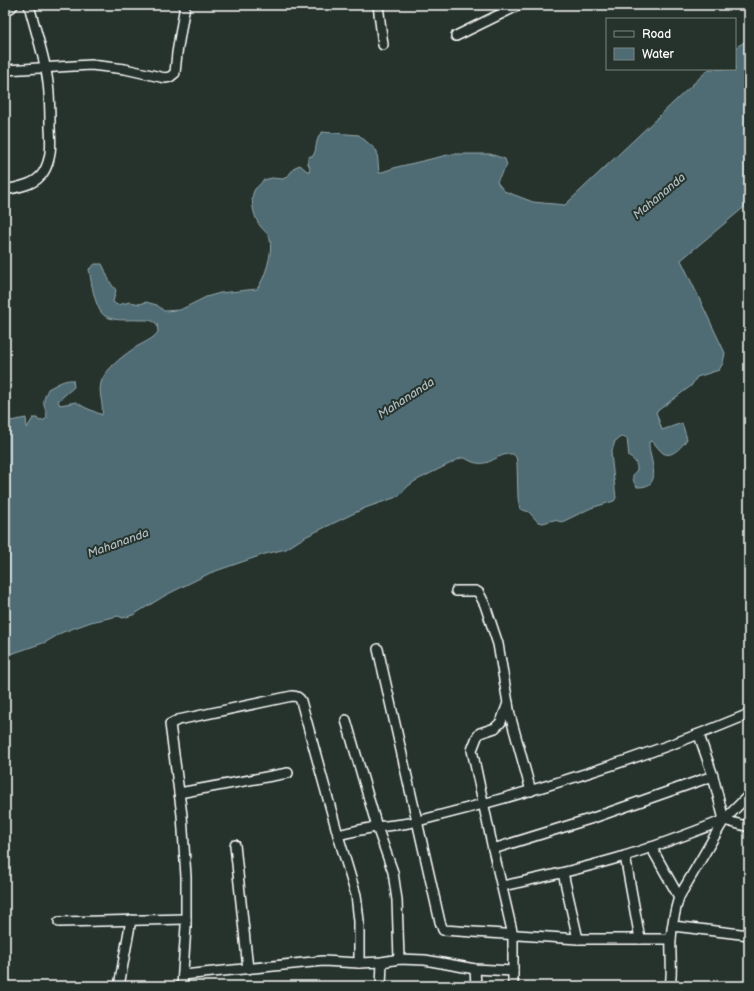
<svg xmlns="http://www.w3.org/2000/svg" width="754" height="991" font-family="'Balsamiq Sans',sans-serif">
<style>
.water{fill:#4f6c75;stroke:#95a7ac}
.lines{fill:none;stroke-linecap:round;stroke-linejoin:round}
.street-casing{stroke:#fff;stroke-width:12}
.secondary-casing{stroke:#fff;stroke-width:16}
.street{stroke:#26332d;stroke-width:9}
.secondary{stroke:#26332d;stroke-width:13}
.labels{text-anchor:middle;stroke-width:4;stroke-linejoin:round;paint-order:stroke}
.water-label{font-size:12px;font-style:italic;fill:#b0bdc1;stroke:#26332d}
</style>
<rect width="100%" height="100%" fill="#26332d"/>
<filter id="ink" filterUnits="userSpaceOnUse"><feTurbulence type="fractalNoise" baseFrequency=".025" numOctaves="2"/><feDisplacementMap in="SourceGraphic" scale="8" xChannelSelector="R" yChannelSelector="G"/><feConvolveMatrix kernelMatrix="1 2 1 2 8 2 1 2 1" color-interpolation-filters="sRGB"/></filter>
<g filter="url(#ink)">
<path class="water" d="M749,39V203L681,260L725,353L723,363L719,370L697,377L691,386L656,412L662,430L682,423L687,439C683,445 672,459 663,453C659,450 656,445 652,441L649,442C648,458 666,488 637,487C633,481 630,476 637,470C637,463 635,460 629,457L627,438L621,437L615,441L611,454L616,498L614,501L591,508L562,522L554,520L543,523L538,522L529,512L520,509L518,498L517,462L516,457L513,454C495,452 488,473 465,458H461L415,481L407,487L401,494L394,498L365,508L305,537L286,549L265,554L210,573L166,595L133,615L123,618L118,616L91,622L63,632L46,642L5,656V422L26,418L27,428L33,418H37L39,421L44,420L47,418C47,412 45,410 44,405C43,399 46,394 48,389C56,385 64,379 73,380L74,387L58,401L60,405L76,402L84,407L102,415C104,404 98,394 101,383C104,370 126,353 138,346C145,342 153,339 158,332L157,324C151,319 146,320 139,320C128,319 115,322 105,316C95,310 91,281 89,269L95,264H102C108,275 107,280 116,290L113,302L117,305L130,302L140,304L146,302L157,305L164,311L180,310L206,297L220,293L257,289C265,278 273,253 270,239C269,234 264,231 261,227C254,219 249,198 255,189C258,186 261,184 263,180L272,178L283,179L288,176L295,167L300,165L307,171H309L310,168C308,164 306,160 310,156H313C318,148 314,141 322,132L359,135L377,151L379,173L397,167L452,154H490L505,159L507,165C504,172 499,175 497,182L504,191L533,202L565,205L709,69H735V48Z"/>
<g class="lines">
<defs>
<g id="street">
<polyline points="378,5 383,45"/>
<polyline points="456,36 519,5"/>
<polyline points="5,70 91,65 125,69 165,78 170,77 175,73 177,53 185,5"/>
<path d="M5,190C18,187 35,185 43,173C52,159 51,143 50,128C50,111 50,93 47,76C43,52 35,29 29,5"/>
<polyline points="456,591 476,591 479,593 485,605 498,644 510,715 531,791"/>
<polyline points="378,649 440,922 443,930 578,939 671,939"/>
<polyline points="508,703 501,722 495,728 480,733 477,737 472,750 493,849 513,935 513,986"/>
<polyline points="346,720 377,827 393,872 397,900 399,959"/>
<polyline points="179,793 288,773"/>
<polyline points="724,820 749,827"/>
<path d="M338,835C350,832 363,829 376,827C390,825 405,825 418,821C530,793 642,759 749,714"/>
<polyline points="235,845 248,969"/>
<polyline points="651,847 679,897"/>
<polyline points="493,849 593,818 713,776"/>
<polyline points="625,856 640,939"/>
<polyline points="563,873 578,939"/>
<path d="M502,886C541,878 580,869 618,858C654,847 689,834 724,820L713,776L699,735"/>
<polyline points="59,922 186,919"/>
<polyline points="673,926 749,935"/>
<polyline points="475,969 476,986"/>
<polyline points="183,975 323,961 359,963 382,962 399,959 425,960 475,969 513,971"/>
<polyline points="119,986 131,920"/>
<path d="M182,986L186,926V877L182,815L170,724L178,720L292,696C297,696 299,697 301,701L338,835L356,895L359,921V963"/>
<polyline points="381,986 382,962"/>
<path d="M670,986C673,970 670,955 671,939C672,925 675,910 679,897L724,820L749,795"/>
</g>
<polyline id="secondary" points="5,9 11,5"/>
</defs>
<use href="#street" class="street-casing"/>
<use href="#secondary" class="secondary-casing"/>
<use href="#street" class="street"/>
<use href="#secondary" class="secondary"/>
</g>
</g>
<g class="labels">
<g class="water-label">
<text transform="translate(659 196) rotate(-40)" y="4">Mahananda</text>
<text transform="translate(406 398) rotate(-33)" y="4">Mahananda</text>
<text transform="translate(118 543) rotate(-20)" y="4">Mahananda</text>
</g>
</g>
<rect width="754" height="991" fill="none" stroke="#26332d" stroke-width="20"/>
<rect x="10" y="10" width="734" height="971" fill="none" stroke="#fff" stroke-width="1.5" filter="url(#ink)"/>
<rect x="606" y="18" width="130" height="52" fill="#26332d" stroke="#7d8581"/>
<rect x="614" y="31" width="20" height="6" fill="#26332d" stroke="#7d8581"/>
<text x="642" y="38" font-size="12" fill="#ffffff">Road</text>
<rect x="614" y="48" width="20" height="12" fill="#4f6c75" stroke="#7d8581"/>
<text x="642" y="58" font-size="12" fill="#ffffff">Water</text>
</svg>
